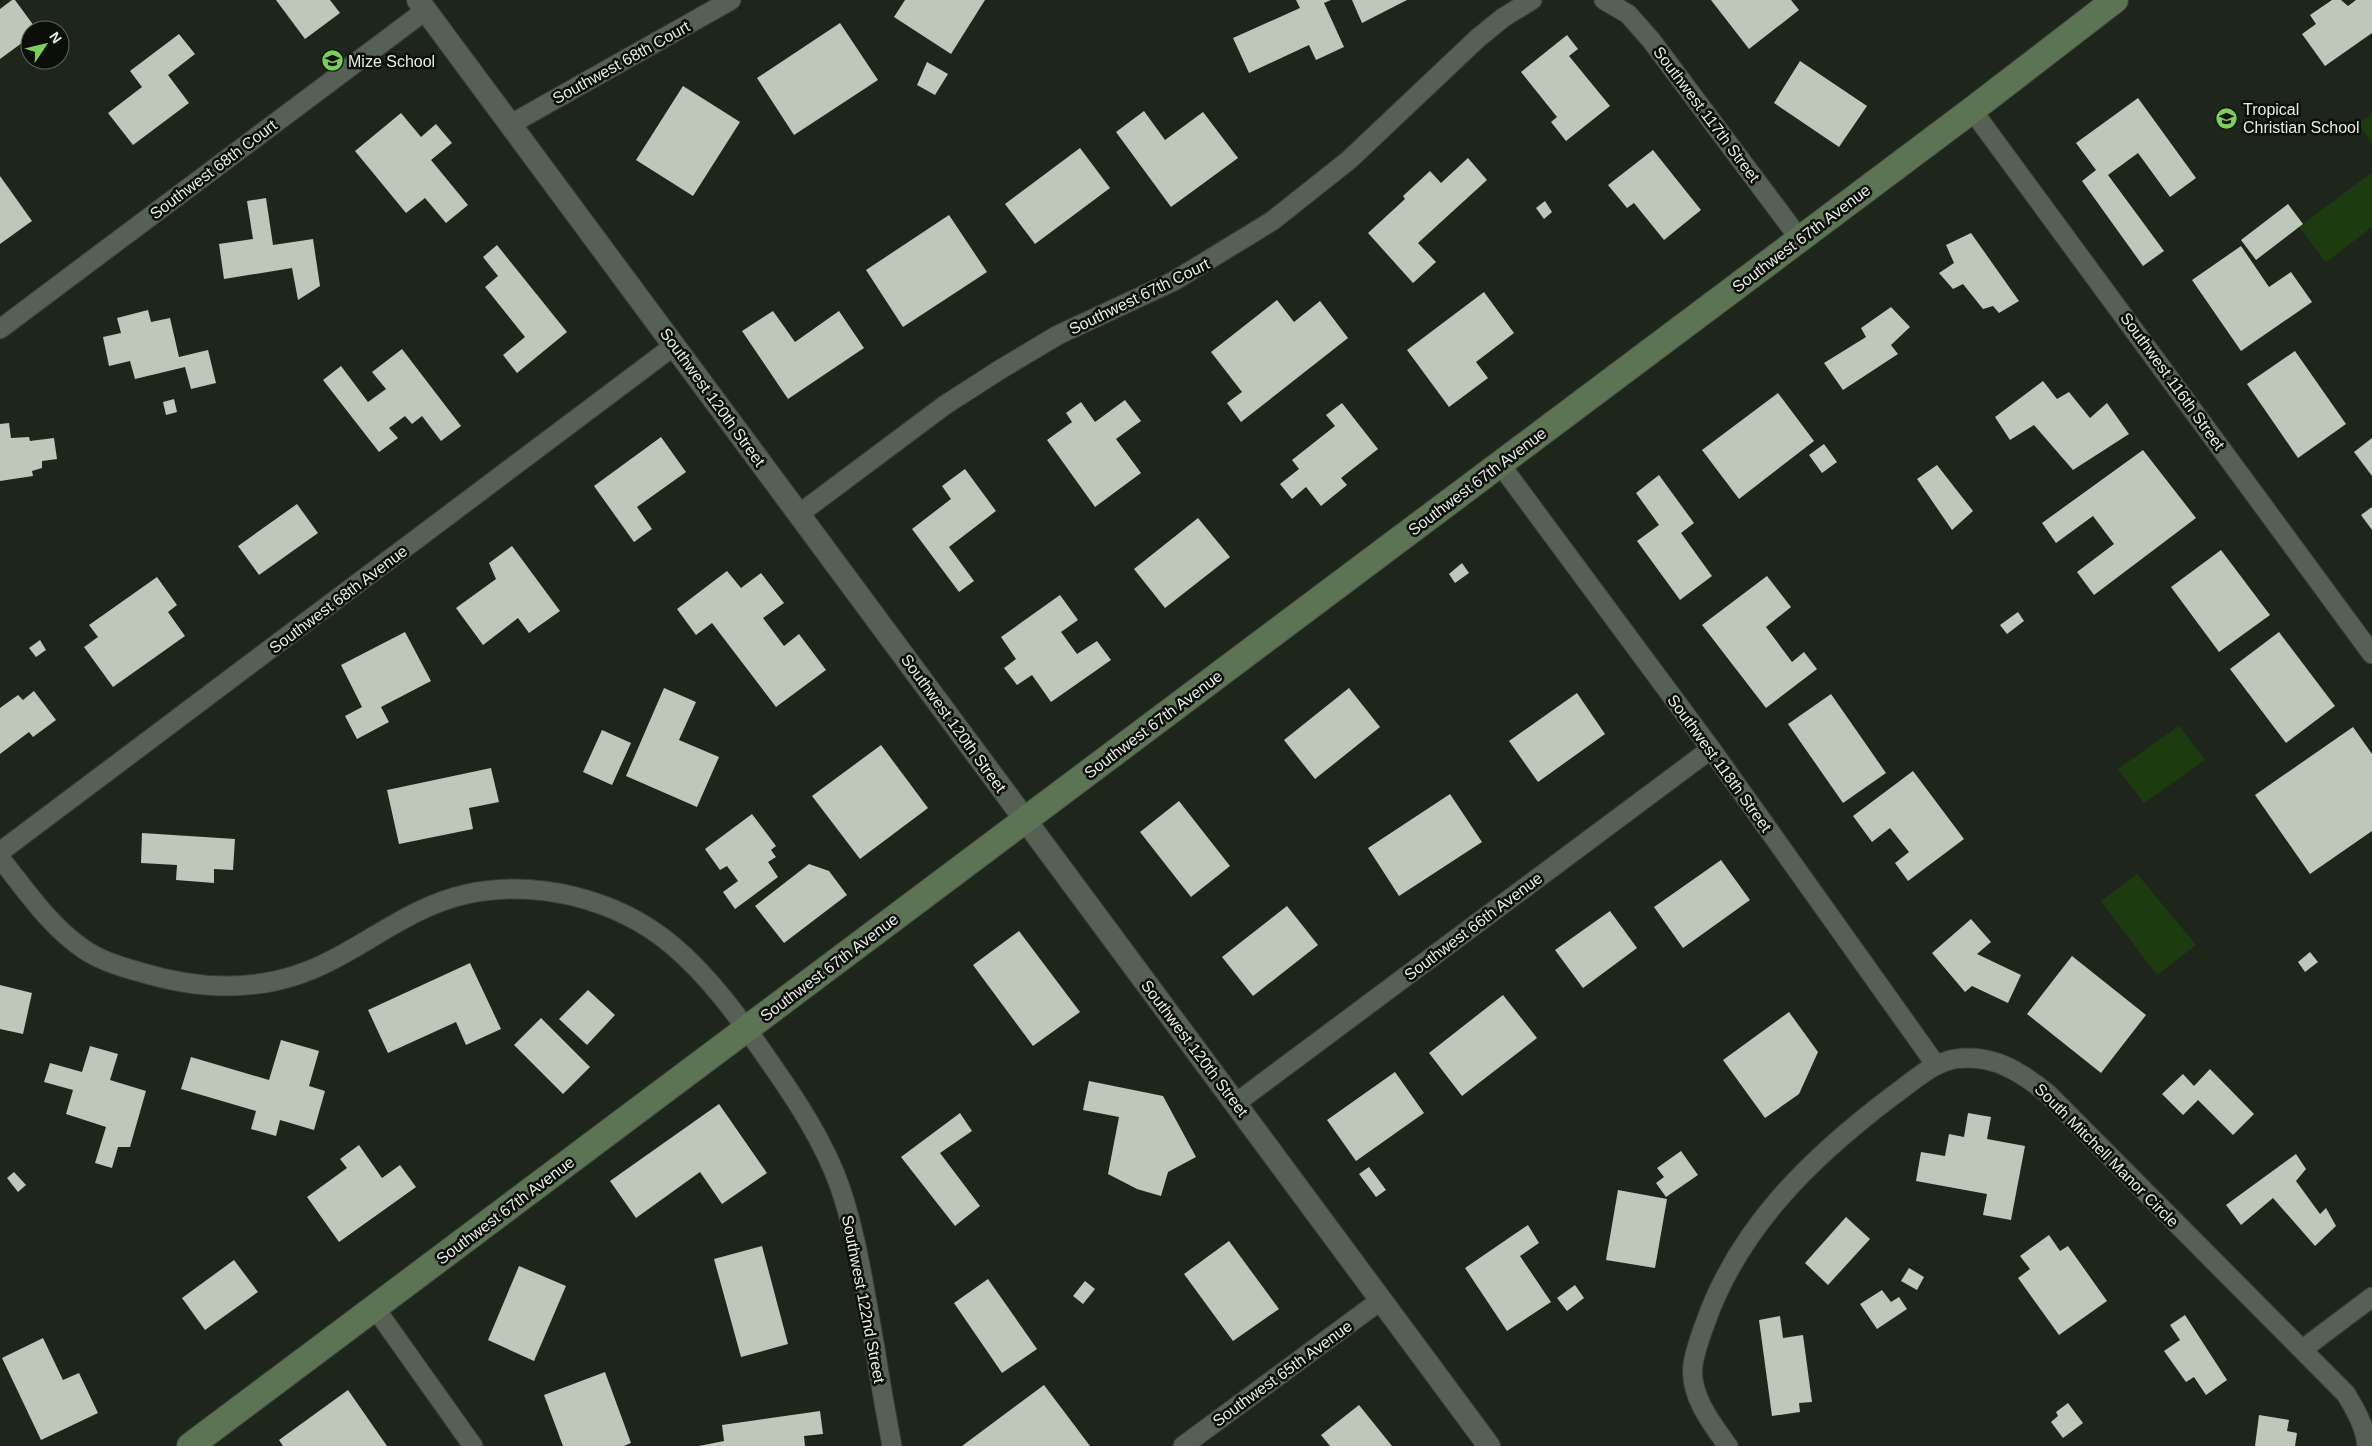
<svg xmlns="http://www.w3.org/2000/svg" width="2372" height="1446" font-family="Arial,sans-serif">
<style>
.green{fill:#1c3c0f}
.building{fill:#bdc8ba}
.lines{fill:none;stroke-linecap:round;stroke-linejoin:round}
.minor-casing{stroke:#394037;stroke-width:21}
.tertiary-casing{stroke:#394037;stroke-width:24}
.secondary-casing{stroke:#394037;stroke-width:28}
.minor{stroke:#576054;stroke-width:19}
.tertiary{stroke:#576054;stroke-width:22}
.secondary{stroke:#5c7354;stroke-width:26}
.labels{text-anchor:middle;stroke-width:5;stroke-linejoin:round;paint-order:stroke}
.poi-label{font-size:16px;fill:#e8ede6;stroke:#0b0e09;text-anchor:start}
.street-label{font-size:16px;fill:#e8ede6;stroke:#0b0e09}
</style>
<rect width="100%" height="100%" fill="#1e261c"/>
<g class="green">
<polygon points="2372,114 2372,143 2358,124"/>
<polygon points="2370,174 2372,177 2372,227 2326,262 2299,227"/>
<polygon points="2179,726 2205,760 2144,803 2118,769"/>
<polygon points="2137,874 2196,945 2157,975 2101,901"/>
</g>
<g class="building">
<polygon points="12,0 15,0 37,30 30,30 30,37 0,59 0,9"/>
<polygon points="276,0 330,0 340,13 305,39"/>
<polygon points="905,0 985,0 951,54 894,17"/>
<polygon points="1296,0 1331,0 1324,3 1344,47 1316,60 1309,45 1249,73 1233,38 1300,8"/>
<polygon points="1352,0 1407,0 1362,23"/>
<polygon points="1711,0 1791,0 1799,10 1749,49"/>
<polygon points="2332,0 2341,0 2348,6 2356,0 2372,0 2372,33 2325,66 2302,34 2316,24 2310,15"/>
<polygon points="840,23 878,80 794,135 757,78"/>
<polygon points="179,34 195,54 168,75 189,103 133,145 108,113 142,87 130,71"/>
<polygon points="1567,35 1578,49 1569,56 1610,106 1566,141 1551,122 1557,117 1521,72"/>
<polygon points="1800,61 1867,106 1839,147 1774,103"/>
<polygon points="927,62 948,74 935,95 917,85"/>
<polygon points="683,86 740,122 693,196 636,160"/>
<polygon points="2138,98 2196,178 2170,197 2138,153 2108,175 2164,251 2143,266 2082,181 2096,170 2076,143"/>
<polygon points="1144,111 1165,140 1203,112 1238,158 1171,207 1116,132"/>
<polygon points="401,113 421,137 436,124 452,143 431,160 468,205 446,223 425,198 406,213 355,151"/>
<polygon points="1080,148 1110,188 1035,244 1005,204"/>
<polygon points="1653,150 1701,210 1664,240 1634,203 1627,208 1608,185"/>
<polygon points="1468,158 1487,180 1418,243 1436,262 1413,283 1368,233 1405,199 1403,196 1430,171 1441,183"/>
<polygon points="0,176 32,221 0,244"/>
<polygon points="266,198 273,245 313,239 320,286 298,300 292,268 224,279 219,244 253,239 247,201"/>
<polygon points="1545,201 1552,212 1544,219 1536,208"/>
<polygon points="2288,204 2303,224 2256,260 2241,240"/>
<polygon points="949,215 987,272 903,327 866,270"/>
<polygon points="1971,233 2019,301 1999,313 1993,306 1983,309 1963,284 1953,289 1939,273 1954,263 1946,245"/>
<polygon points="497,245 567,332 517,373 503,355 525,337 485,287 498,276 483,257"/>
<polygon points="2241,246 2269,287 2291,272 2312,302 2241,351 2192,280"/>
<polygon points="1484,292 1514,333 1476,362 1488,378 1449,407 1407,350"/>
<polygon points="1277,300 1294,322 1320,301 1348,338 1241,422 1227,403 1242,392 1211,352"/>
<polygon points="1891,307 1910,327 1891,345 1898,354 1843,390 1824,363 1866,337 1861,328"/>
<polygon points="148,310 151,322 170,318 179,357 208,350 216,383 191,389 185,367 135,379 130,361 109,366 103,337 121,333 117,318"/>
<polygon points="773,311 795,342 839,311 864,348 788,399 742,331"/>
<polygon points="402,349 461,426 441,441 422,416 412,424 405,416 389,428 398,438 379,452 323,380 341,366 368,402 386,389 372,372"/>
<polygon points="2295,351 2346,424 2298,458 2247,384"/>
<polygon points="2043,381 2057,399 2069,392 2090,418 2107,403 2129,434 2073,470 2034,425 2010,440 1995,417"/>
<polygon points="1778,393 1814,441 1739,499 1702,450"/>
<polygon points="174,399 177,412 166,415 163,402"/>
<polygon points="1125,400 1141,421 1116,439 1141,473 1095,507 1047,440 1072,422 1066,413 1081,402 1095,422"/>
<polygon points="1342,403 1378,449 1341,478 1347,485 1321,506 1306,487 1292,499 1280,484 1299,469 1292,460 1335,426 1326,415"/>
<polygon points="9,423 11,438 29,437 30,441 54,438 57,459 42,461 42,468 32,471 33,476 0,481 0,424"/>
<polygon points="661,437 686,472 637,507 652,529 634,542 594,486"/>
<polygon points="2372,438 2372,476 2354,452"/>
<polygon points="1824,444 1837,462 1822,473 1809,455"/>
<polygon points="2143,450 2196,518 2094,595 2077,572 2114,544 2093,516 2056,543 2042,523"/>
<polygon points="1937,465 1973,511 1952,530 1917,479"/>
<polygon points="965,469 996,511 949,547 974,581 959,592 912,529 951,499 942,486"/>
<polygon points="1659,475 1694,523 1681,533 1712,576 1680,600 1637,541 1659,525 1636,493"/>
<polygon points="297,504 318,533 259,575 238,546"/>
<polygon points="2372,507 2372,530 2361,515"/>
<polygon points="1198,518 1230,557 1165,608 1134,569"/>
<polygon points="512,546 560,611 529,633 518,618 483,645 456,608 496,579 489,563"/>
<polygon points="2221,550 2270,615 2219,652 2171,587"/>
<polygon points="1462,563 1469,573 1455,583 1449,574"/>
<polygon points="727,571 741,588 761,573 784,603 763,618 784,646 799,634 826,670 776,707 712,623 696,635 677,609"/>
<polygon points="1767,576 1791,607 1766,627 1792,662 1804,652 1817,669 1766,708 1702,625"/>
<polygon points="157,577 177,605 168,612 185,636 113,687 84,647 98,637 89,625"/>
<polygon points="1060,595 1078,620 1061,632 1077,654 1097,641 1111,660 1051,702 1032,675 1017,685 1004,668 1016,659 1001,637"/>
<polygon points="2018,612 2024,621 2007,634 2000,625"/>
<polygon points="405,632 431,681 381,707 389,722 357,739 345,716 362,707 341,665"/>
<polygon points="2279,632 2335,706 2286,743 2230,669"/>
<polygon points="40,640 46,650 36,657 29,648"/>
<polygon points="664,688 696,702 679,740 719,757 697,807 626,776"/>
<polygon points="1349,688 1380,727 1315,779 1284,740"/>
<polygon points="34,691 56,720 33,737 29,732 0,754 0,708 18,695 23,700"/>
<polygon points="1577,693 1605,734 1538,782 1509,741"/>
<polygon points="1831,694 1886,773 1843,803 1788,724"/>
<polygon points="2353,727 2372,754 2372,831 2310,874 2255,795"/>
<polygon points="602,730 631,743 612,785 583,772"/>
<polygon points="881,745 928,808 860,859 812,796"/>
<polygon points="491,768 499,802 469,808 473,829 399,844 387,790"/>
<polygon points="1913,771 1964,839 1908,881 1895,863 1909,852 1890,828 1872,842 1853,816"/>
<polygon points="1450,794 1482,842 1399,896 1368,848"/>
<polygon points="1179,801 1230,866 1191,897 1140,832"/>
<polygon points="752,814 776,846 771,850 776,857 768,862 778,877 735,909 723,892 738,881 727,866 720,870 705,849"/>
<polygon points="142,833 235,839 233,870 214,869 214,883 176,880 177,865 141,863"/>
<polygon points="1721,860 1750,900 1683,948 1654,907"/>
<polygon points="809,864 829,871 847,895 784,943 755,906"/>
<polygon points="1287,906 1318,945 1253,996 1222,957"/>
<polygon points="1610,911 1637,948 1583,988 1555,950"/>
<polygon points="1971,919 1991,942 1977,954 2021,975 2008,1003 1972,986 1965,992 1932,953"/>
<polygon points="1019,931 1080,1012 1033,1046 973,965"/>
<polygon points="2310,952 2318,962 2305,972 2298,962"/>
<polygon points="2072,956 2146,1015 2101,1073 2027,1014"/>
<polygon points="470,963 501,1029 466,1045 456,1022 388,1053 368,1010"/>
<polygon points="0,985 32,993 23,1034 0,1029"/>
<polygon points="588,990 615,1015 587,1045 559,1019"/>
<polygon points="1503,995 1537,1038 1462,1096 1429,1053"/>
<polygon points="1789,1012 1818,1052 1799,1094 1765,1118 1723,1060"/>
<polygon points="541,1018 590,1067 563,1094 514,1045"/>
<polygon points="281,1040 319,1051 309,1086 325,1091 314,1130 280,1120 276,1136 251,1129 256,1111 181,1089 191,1057 269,1080"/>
<polygon points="90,1046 118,1054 110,1080 146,1091 130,1147 118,1147 112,1168 95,1163 106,1127 66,1114 73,1090 44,1082 50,1063 82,1072"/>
<polygon points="2210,1069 2254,1114 2233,1135 2198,1100 2183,1115 2162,1094 2183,1074 2194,1086"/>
<polygon points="1395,1072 1424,1113 1356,1161 1327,1120"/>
<polygon points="1089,1081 1163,1096 1196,1157 1168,1172 1161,1196 1137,1189 1108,1174 1119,1117 1083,1110"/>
<polygon points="719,1104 767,1173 722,1204 700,1172 636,1218 610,1181"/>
<polygon points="960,1113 972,1131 940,1153 980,1206 955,1226 901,1157"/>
<polygon points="1968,1113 1991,1117 1987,1139 2025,1146 2011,1220 1983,1215 1987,1194 1916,1181 1921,1152 1945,1156 1949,1134 1964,1137"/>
<polygon points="359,1145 382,1178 400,1165 416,1187 339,1242 307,1197 347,1168 340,1159"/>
<polygon points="1681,1151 1698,1175 1666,1197 1656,1183 1664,1177 1657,1168"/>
<polygon points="2296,1154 2306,1169 2296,1181 2320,1214 2326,1208 2336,1226 2315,1246 2273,1198 2241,1225 2226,1205"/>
<polygon points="1369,1167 1386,1190 1376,1197 1359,1174"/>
<polygon points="14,1172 26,1185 18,1192 7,1178"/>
<polygon points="1618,1190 1667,1199 1655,1268 1606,1260"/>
<polygon points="1846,1217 1870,1239 1828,1285 1805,1263"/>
<polygon points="1528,1225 1539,1243 1520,1256 1551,1302 1507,1331 1465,1268"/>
<polygon points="2049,1235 2060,1251 2068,1246 2107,1301 2059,1335 2018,1278 2030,1269 2020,1256"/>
<polygon points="1229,1241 1279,1309 1233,1341 1184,1274"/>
<polygon points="762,1246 788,1344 741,1357 714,1259"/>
<polygon points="234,1260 258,1292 205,1330 182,1298"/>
<polygon points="519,1266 566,1286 534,1361 488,1340"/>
<polygon points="1909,1268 1924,1277 1917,1290 1901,1281"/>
<polygon points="988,1279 1037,1349 1002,1373 954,1303"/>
<polygon points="1085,1281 1095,1289 1083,1304 1073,1296"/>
<polygon points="1575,1285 1584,1298 1567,1311 1557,1298"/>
<polygon points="1882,1290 1891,1302 1899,1297 1907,1309 1877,1329 1860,1304"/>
<polygon points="2185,1315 2227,1380 2206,1395 2194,1377 2186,1382 2164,1351 2180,1340 2170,1325"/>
<polygon points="1780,1316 1783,1338 1803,1335 1812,1402 1799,1403 1800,1412 1772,1416 1759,1320"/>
<polygon points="43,1338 63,1380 79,1373 98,1413 41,1440 2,1358"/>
<polygon points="605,1372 631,1443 624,1446 563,1446 544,1395"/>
<polygon points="1044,1385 1090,1446 962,1446"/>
<polygon points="348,1390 387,1446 283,1446 279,1440"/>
<polygon points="2068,1403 2083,1423 2063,1438 2051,1422 2058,1416 2056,1412"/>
<polygon points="1359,1405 1392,1446 1330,1446 1321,1435"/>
<polygon points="820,1411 823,1434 804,1436 805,1446 699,1446 724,1441 722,1425"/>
<polygon points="2259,1415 2289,1420 2287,1431 2297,1433 2295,1446 2255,1446"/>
</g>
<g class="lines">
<defs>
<g id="minor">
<polyline points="1604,0 1628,14 1651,40 1799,238"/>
<polyline points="1972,110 2372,654"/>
<polyline points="511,124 731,0"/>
<polyline points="0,329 426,10"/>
<polyline points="1500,464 1711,749 1936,1065"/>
<polyline points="799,514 945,405 1001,369 1058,335 1174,281 1272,221 1349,160 1478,38 1504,17 1532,0"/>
<polyline points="0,852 675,345"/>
<path d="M0,858C26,890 50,927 85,950C101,961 121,967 140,972C205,992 270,993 332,960C377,937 416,905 467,894C537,879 617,899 672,945C710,977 741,1020 769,1061C797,1101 824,1142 840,1187C858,1240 865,1294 875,1348C880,1381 886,1414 892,1446"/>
<polyline points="1236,1103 1711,749"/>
<polyline points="375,1308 473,1446"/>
<polyline points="2303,1349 2372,1297"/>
<polyline points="1183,1446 1381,1300"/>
<path d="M1728,1446C1711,1423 1689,1394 1693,1365C1695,1350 1701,1335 1706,1321C1740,1226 1812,1157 1891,1097C1911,1083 1931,1063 1955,1059C1992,1053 2021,1072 2048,1094L2346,1394C2356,1411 2365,1426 2367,1446"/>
</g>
<polyline id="tertiary" points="418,0 1489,1446"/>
<polyline id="secondary" points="190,1446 1972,110 2115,0"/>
</defs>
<use href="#minor" class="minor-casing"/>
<use href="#tertiary" class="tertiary-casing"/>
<use href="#secondary" class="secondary-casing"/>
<use href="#minor" class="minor"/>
<use href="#tertiary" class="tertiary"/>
<use href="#secondary" class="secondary"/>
</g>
<defs>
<symbol id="school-disc" viewBox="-11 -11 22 22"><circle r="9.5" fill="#7ad157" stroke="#0b0e09"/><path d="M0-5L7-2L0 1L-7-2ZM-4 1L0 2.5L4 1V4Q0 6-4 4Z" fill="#111"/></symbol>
</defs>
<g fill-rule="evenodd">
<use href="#school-disc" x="320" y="48" width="25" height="25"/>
<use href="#school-disc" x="2214" y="106" width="25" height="25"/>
</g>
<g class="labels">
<g class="poi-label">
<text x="348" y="67">Mize School</text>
<text x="2243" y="115">Tropical<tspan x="2243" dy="18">Christian School</tspan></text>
</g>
<g class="street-label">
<text transform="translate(621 62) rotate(-29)" y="6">Southwest 68th Court</text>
<text transform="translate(1707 114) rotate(53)" y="6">Southwest 117th Street</text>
<text transform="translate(213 169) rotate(-37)" y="6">Southwest 68th Court</text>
<text transform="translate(1801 238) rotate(-37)" y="6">Southwest 67th Avenue</text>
<text transform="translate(1139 296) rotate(-26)" y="6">Southwest 67th Court</text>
<text transform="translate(2173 381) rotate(54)" y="6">Southwest 116th Street</text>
<text transform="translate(713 397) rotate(54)" y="6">Southwest 120th Street</text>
<text transform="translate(1477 481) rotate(-37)" y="6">Southwest 67th Avenue</text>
<text transform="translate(338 599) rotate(-37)" y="6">Southwest 68th Avenue</text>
<text transform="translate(954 723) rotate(54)" y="6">Southwest 120th Street</text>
<text transform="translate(1153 724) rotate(-37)" y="6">Southwest 67th Avenue</text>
<text transform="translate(1720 763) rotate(54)" y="6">Southwest 118th Street</text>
<text transform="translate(1473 926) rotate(-37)" y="6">Southwest 66th Avenue</text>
<text transform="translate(829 967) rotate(-37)" y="6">Southwest 67th Avenue</text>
<text transform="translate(1195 1048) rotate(53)" y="6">Southwest 120th Street</text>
<text transform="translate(2107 1155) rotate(45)" y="6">South Mitchell Manor Circle</text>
<text transform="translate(505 1210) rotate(-37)" y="6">Southwest 67th Avenue</text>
<text transform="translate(864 1299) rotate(79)" y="6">Southwest 122nd Street</text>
<text transform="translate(1282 1373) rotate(-36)" y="6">Southwest 65th Avenue</text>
</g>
</g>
<g transform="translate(45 45) rotate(55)"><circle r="24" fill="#0b0e09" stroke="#636761"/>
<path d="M0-4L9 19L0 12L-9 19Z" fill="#7ad157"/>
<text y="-8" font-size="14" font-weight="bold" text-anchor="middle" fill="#e8ede6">N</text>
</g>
</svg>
